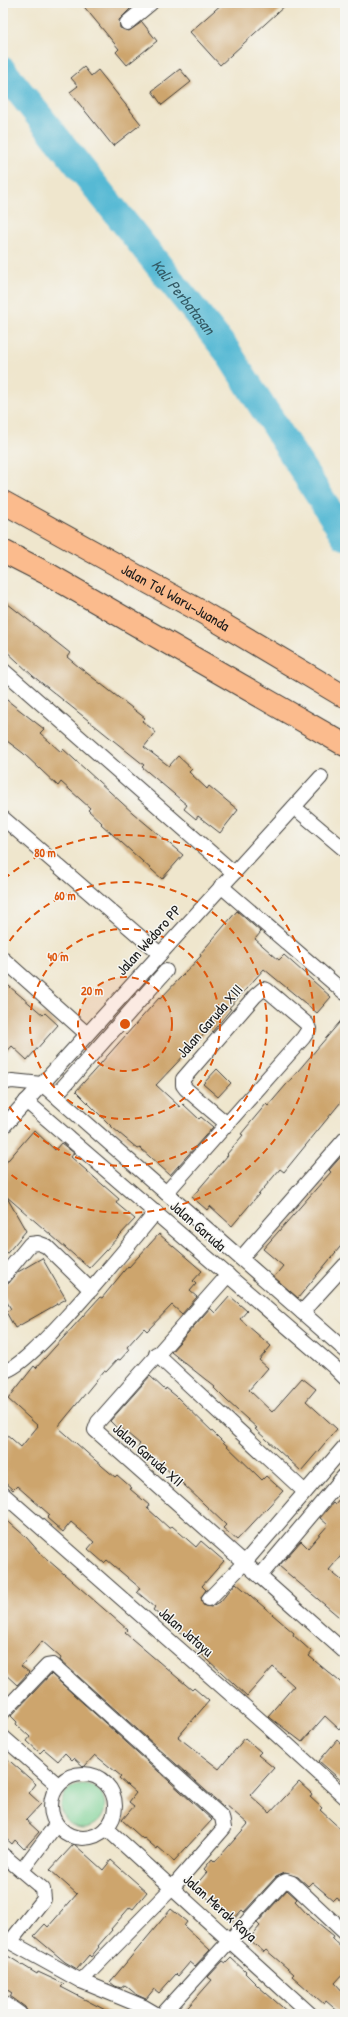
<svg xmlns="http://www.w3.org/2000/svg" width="348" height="2017" font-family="'Patrick Hand',sans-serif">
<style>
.green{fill:#7dd194;stroke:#4c7658}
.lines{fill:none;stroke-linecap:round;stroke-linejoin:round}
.river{stroke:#56b9d4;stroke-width:28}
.building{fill:#cda56d}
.street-casing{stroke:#3c3a37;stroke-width:16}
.highway-casing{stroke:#3c3a37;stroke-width:24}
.street{stroke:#fff;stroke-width:14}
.highway{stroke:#fbbb8d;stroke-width:22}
.ring{fill:none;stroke:#de560d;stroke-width:2;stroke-dasharray:7 5}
.labels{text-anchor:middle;stroke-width:3;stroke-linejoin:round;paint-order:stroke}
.street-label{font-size:15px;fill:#1c1c1c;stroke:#f6f6f2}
.water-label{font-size:16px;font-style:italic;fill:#335b66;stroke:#f6f6f2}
.centre{fill:#de560d;stroke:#f6f6f2;stroke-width:2}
.ring-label{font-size:12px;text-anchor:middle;font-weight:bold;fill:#de560d;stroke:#f6f6f2;stroke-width:3;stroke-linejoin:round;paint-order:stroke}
</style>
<rect width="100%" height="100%" fill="#f6f6f2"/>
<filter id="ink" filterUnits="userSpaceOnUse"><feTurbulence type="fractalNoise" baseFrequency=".025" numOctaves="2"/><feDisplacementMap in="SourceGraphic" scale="8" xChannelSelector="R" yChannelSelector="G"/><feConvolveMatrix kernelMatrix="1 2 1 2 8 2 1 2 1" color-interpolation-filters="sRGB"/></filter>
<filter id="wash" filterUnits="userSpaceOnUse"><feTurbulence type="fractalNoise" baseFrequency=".012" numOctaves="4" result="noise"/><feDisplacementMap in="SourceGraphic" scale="16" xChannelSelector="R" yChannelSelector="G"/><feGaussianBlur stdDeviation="0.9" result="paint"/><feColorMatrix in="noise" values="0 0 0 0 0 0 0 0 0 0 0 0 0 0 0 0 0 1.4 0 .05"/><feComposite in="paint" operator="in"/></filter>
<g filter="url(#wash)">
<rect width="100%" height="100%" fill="#efe6cd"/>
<circle class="green" cx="83" cy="1806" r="22"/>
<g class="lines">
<path class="river" id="s1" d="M3,71L227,351L345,536"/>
</g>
<g id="blocks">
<g class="building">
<polygon points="81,3 127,3 131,8 119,20 120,28 129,31 142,22 157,41 127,65 116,52 119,49"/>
<polygon points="223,3 288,3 220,65 190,32"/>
<polygon points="84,67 91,76 98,70 141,124 113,146 70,92 78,86 71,78"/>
<polygon points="180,69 191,82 162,105 152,91"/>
<polygon points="3,600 70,653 67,657 79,667 145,718 142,721 156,732 144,747 169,766 178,756 192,769 189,772 207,789 209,786 238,810 220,833 198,816 196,819 184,809 187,805 142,767 144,765 33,676 3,648"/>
<polygon points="3,697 44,729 40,733 61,752 63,749 133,813 183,855 162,879 101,824 102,823 88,810 90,808 61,782 58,786 23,753 3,738"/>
<polygon points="237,911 261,932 255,939 279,960 284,955 331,997 317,1013 264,969 229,1008 231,1009 212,1032 209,1029 156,1085 180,1107 183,1104 199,1119 201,1117 213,1127 170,1175 140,1148 138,1149 113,1128 76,1091 159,998 160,999 201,956 200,954"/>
<polygon points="3,981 43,1015 45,1013 58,1025 27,1060 12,1046 3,1056"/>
<polygon points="345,1016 345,1097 284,1172 280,1169 232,1226 210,1206 207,1210 192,1197 228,1155 227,1154 243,1135 241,1134 266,1104 268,1106"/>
<polygon points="217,1069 231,1083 218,1097 203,1084"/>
<polygon points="34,1130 55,1150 61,1143 74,1153 71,1157 119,1199 116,1203 135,1219 89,1268 6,1196 26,1231 3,1258 3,1166"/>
<polygon points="345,1152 345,1241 298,1298 274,1277 283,1266 263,1249 331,1172 329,1170"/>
<polygon points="159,1234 202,1271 193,1281 196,1284 190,1291 197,1297 182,1314 172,1305 147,1331 144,1328 127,1347 129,1350 120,1360 118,1359 106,1372 104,1371 58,1427 95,1460 115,1477 117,1475 132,1488 130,1489 149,1505 147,1508 169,1528 172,1526 196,1547 201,1541 224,1561 202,1586 206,1590 201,1597 203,1605 211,1607 220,1602 236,1583 294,1633 293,1635 312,1652 309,1656 345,1686 345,1722 339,1729 325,1716 302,1742 268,1716 294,1686 273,1667 247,1696 196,1649 199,1647 153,1610 155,1607 137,1592 140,1588 107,1560 104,1563 88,1549 94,1542 71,1522 63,1532 47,1518 50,1515 17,1486 13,1490 3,1481 3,1431 21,1447 38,1426 8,1399 34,1366 36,1368 100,1297 102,1298 128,1266 129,1267"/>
<polygon points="42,1258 66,1299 15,1328 6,1312 11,1309 3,1295 3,1285 9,1283 18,1272"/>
<polygon points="230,1296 247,1311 240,1319 271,1346 259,1360 268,1368 249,1390 272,1412 302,1378 316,1389 306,1401 337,1429 301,1471 255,1429 257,1428 227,1401 214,1388 215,1387 171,1352 210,1308 215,1313"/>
<polygon points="150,1376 165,1390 166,1388 176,1396 262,1480 266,1476 283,1491 237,1540 223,1528 226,1525 182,1483 153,1457 150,1460 137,1448 140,1444 121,1428 119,1430 110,1421"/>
<polygon points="345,1493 345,1551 329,1570 345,1583 345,1622 279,1566 301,1541 308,1548 328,1525 320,1518 333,1503 335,1505"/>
<polygon points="3,1517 26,1537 40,1553 128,1630 125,1633 192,1690 194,1688 209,1701 178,1737 219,1769 245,1738 261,1752 258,1755 274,1768 250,1795 270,1813 299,1782 312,1794 310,1797 322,1808 320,1810 345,1833 345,1905 336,1897 333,1900 312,1882 308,1886 298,1877 285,1873 276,1877 244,1912 242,1910 232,1921 195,1886 207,1872 204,1869 212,1859 215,1862 248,1824 226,1805 224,1807 60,1660 61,1658 42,1641 21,1666 29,1672 17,1685 3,1672"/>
<polygon points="51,1674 212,1820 174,1861 158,1847 157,1849 144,1838 143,1839 122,1820 134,1806 129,1802 136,1793 119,1778 121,1776 95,1755 84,1767 74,1758 72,1760 65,1753 58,1761 44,1749 40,1753 27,1741 30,1737 16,1724 17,1722 11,1716"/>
<polygon points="337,1740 345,1747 345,1784 319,1761"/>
<polygon points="3,1755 36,1784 29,1793 41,1804 26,1820 39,1832 24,1849 15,1840 12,1844 3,1836"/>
<polygon points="74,1844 103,1870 111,1860 147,1892 133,1909 130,1907 111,1929 112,1930 98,1946 99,1947 91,1957 89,1955 77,1969 65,1962 34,1936 45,1924 48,1927 77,1894 50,1870"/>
<polygon points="287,1890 297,1899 295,1901 307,1914 334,1936 332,1939 345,1951 345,1972 335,1983 345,1994 345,2014 341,2014 326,2001 324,2004 292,1976 294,1974 266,1950 264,1952 249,1939 260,1926 257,1923"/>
<polygon points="171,1909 187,1922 184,1926 210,1950 195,1966 190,1962 178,1976 176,1974 159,1993 154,1989 146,1999 137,1995 125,1985 121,1988 115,1986 110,1982"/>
<polygon points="3,1953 37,1974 38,1972 64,1984 61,1987 113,2014 28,2014 25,2007 10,1996 12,1993 3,1987"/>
<polygon points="231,1958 246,1972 245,1973 258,1986 290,2014 182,2014 212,1980 208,1977 223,1961 226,1963"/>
</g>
</g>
</g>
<g filter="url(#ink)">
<use href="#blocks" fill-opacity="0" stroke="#3c3a37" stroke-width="1"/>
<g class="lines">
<defs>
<g id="street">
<polyline points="127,23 151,3"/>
<polyline points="3,670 234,873"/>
<polyline points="294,807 345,850"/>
<polyline points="3,818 160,954"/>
<polyline points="221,886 345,993"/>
<polyline points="3,959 87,1034"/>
<polyline points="3,1083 12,1081 42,1084 345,1350"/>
<polyline points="56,1095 166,971"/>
<polyline points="26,1101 334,1367 345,1378"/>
<polyline points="3,1127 321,777"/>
<polyline points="166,1193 303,1038 309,1029 307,1024 267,990 263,989 255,996 183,1079 183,1085 186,1089 227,1124"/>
<polyline points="241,1258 345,1139"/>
<polyline points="228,1275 98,1422 95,1430 345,1652"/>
<polyline points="3,1277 30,1244 38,1243 46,1246 91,1290"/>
<polyline points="302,1312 345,1265"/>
<polyline points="156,1354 305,1492"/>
<path d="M3,1371C25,1374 137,1235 156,1212"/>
<polyline points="3,1494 277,1735 345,1797"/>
<polyline points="260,1576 345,1475"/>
<polyline points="209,1599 245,1562 345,1446"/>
<polyline points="3,1712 47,1666 53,1665 222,1817 224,1828 172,1888 81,1981"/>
<polyline points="3,1737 58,1785"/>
<circle cx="83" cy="1806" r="32"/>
<polyline points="106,1828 310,2014"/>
<polyline points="3,1855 43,1889 44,1899 10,1942"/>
<polyline points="22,1870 56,1825"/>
<polyline points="3,1938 81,1981 144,2007 156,2014"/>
<polyline points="3,2002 20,2014"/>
<polyline points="163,2014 282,1883 286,1881 292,1883 345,1933"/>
</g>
<g id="highway">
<path id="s2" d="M3,502L202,612L345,697"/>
<polyline points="3,551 48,574 345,745"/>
</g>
</defs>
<use href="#street" class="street-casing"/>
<use href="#highway" class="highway-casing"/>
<use href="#street" class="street"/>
<use href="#highway" class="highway"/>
</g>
</g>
<circle cx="125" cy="1024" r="47" fill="#de560d" fill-opacity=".12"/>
<g class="ring">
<circle cx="125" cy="1024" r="47"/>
<circle cx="125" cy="1024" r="95"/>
<path d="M3 951A142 142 0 1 1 3 1097"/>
<path d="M4 879A189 189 0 1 1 4 1169"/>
</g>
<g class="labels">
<g class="street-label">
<text dy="5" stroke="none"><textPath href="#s2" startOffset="197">Jalan Tol Waru–Juanda</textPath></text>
<text transform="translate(149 940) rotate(-48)" y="5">Jalan Wedoro PP</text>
<text transform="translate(210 1021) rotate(-49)" y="5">Jalan Garuda XIII</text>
<text transform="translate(198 1226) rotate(41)" y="5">Jalan Garuda</text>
<text transform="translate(148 1455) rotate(41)" y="5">Jalan Garuda XII</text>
<text transform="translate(186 1632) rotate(41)" y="5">Jalan Jatayu</text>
<text transform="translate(220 1908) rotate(42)" y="5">Jalan Merak Raya</text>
</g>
<g class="water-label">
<text dy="6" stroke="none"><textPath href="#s1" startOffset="289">Kali Perbatasan</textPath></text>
</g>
</g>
<circle cx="125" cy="1024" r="6" class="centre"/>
<g class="ring-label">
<text x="45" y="857">80 m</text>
<text x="65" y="900">60 m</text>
<text x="58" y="961">40 m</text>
<text x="92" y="995">20 m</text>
</g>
<rect width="348" height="2017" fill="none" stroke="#f6f6f2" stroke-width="16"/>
</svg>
